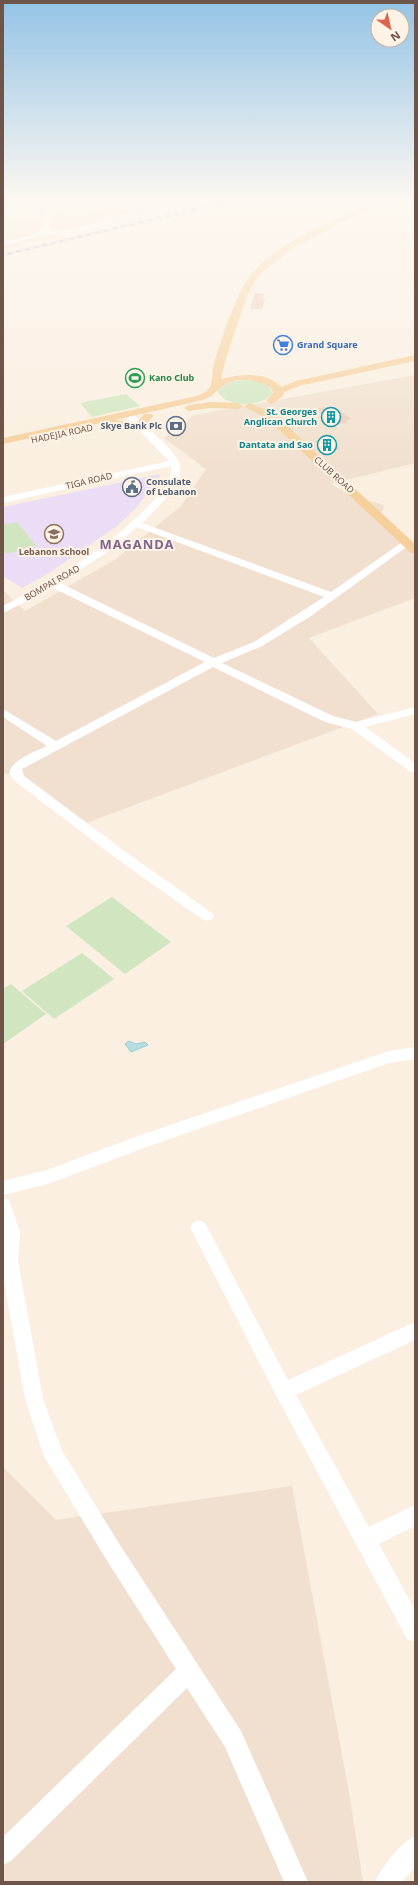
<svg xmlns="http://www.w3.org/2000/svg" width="418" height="1885" font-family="'Noto Sans',sans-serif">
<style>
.residential{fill:#f1e0cf}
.education{fill:#ecddf6}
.green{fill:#d1e6c0}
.water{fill:#b6dde2;stroke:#9dcdd3}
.building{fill:#eeccb9}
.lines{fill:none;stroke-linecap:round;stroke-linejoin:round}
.minor{fill:#fff;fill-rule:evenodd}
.major{fill:#f5d09c;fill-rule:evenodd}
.rail-casing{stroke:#b1a0c1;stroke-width:2.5}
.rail{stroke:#fef3e5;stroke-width:1.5;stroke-dasharray:4.5;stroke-linecap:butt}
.labels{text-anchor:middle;stroke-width:4;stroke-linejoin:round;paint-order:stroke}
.far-shop-label{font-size:9px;font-weight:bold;fill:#366cbe;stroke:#fef3e5;text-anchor:start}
.far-leisure-label{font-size:9px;font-weight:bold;fill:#27864d;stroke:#fef3e5;text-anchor:start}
.far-culture-label{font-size:9px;font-weight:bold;fill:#0d838f;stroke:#fef3e5;text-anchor:end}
.far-service-label{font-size:9px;font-weight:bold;fill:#4e5e75;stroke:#fef3e5;text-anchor:end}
.far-street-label{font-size:9px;fill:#6f5549;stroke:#fef3e5}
.far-education-label{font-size:9px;font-weight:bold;fill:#785e54;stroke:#fef3e5}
.far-district-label{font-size:13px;font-weight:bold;letter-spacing:1px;fill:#816592;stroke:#fef3e5}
</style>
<rect width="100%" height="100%" fill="#faefe0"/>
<g class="residential">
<polygon points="131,202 196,202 3,249 3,223 55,213 78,215"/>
<polygon points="415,375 415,463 331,484 352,496 384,505 380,521 415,556 415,598 309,638 378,714 81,825 17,771 3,775 3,590 25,611 116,559 181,506 206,469 164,438 194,415"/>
<polygon points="3,1467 56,1520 292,1486 349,1792 363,1882 3,1882"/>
</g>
<polygon class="education" points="161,474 137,507 117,526 49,573 22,588 3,576 3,507"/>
<g class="green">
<path d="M245,380C254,381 270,382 272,393C263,408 226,408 218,392L219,389L229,382Z"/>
<polygon points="126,394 140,406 92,417 80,403"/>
<polygon points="17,522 36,546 6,554 3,550 3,525"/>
<polygon points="112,897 171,942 125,974 66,926"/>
<polygon points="82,953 114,979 54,1019 22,991"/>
<polygon points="11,984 46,1014 3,1044 3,989"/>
</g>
<polygon class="water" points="129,1041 136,1044 145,1042 148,1045 131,1052 125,1044"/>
<g class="building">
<polygon points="255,293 264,294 263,299 265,299 262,309 250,309"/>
<polygon points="325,407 333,410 338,409 351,419 346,420 348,422 335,425 315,409"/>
<polygon points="327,438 340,449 327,452 315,441"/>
</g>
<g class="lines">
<g class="minor">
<polygon points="42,202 48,202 50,229 49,231 71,230 134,212 187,202 198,202 135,216 71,234 44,235 3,246 3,242 31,236 44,229"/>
<path d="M128,411L131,412C146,428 167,442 178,460C190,479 155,510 142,523L331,592L404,541H410L412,543L311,616L262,646L222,663L333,716L356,722L415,707V714L365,727L415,763V773L411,772L352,729L325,722L213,667L22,769L24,776L127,853L212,913L214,916L212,919L207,921L202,919L117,859L16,782C14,780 11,777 10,774C7,762 38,750 47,746L3,717V709L56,741L205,662L53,588L3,613V606C57,578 110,547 152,502C161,492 174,480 171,466L3,503V497L169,461L125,416L124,414ZM137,527L324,597L254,642L214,658L60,583L112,549Z"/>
<polygon points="415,1047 415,1059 389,1063 152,1145 48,1184 3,1195 3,1181 47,1170 141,1135 389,1051"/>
<polygon points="3,1198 9,1200 20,1232 18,1261 43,1399 62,1451 120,1545 241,1731 308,1882 284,1882 225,1747 187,1688 11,1861 3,1865 3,1837 176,1669 106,1559 44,1456 25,1399 3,1276"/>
<polygon points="199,1220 205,1223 288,1380 415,1322 415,1340 296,1395 369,1527 415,1505 415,1526 379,1544 415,1610 415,1642 407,1639 277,1397 193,1233 190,1228 193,1223"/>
<path d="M415,1836V1867L402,1882H375C381,1868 401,1842 415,1836Z"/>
</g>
<g class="major">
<path d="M373,202H382L293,248L263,271L254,282L246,299L226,358L221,379C239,374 267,371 281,387L296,381L415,355V361L299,386L285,392L282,397L271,404L266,401L273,393L271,388C259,380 236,376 223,386C216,391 212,397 203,400L115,420L137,423L144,414H152L153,416L144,429L114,426L110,425L109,423L110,421L3,444V438L192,397C197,396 207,393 210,387C213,381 212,370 214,363C221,341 232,307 243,287C263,247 334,220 373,202Z"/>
<polygon points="210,402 238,403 243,406 238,409 210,408 189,411 184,408 189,405"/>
<polygon points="250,403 273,413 415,544 415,554 411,553 265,417 246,408 245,406"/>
</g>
<defs>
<polyline id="rail" points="3,255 226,202"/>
</defs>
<use href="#rail" class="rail-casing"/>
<use href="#rail" class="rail"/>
</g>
<linearGradient id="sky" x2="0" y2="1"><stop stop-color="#94c4e6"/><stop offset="0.43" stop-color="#fdf8f1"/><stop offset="1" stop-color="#fdf8f1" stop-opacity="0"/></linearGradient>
<rect width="418" height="466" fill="url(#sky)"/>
<defs>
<symbol id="supermarket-ring" viewBox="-11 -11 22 22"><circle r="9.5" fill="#fef3e5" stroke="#3f7fe0" stroke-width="1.5"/><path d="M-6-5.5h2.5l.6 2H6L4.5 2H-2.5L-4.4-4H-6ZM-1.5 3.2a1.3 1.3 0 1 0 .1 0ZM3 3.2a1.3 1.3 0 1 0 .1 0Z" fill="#3f7fe0"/></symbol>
<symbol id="stadium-ring" viewBox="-11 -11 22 22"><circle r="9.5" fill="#fef3e5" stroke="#2e9e5b" stroke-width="1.5"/><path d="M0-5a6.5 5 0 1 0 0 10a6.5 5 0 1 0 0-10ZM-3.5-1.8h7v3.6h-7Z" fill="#2e9e5b"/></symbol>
<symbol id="building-ring" viewBox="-11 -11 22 22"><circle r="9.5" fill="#fef3e5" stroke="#0f9aa8" stroke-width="1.5"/><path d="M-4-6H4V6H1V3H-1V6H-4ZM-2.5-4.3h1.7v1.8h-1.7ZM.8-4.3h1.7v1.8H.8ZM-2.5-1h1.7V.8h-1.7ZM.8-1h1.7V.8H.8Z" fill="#0f9aa8"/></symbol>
<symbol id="bank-ring" viewBox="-11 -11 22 22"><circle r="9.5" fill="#fef3e5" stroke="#5c6f8a" stroke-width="1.5"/><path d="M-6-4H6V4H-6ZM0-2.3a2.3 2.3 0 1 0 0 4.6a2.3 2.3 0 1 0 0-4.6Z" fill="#5c6f8a"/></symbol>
<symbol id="civic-ring" viewBox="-11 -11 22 22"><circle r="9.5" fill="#fef3e5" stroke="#5c6f8a" stroke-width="1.5"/><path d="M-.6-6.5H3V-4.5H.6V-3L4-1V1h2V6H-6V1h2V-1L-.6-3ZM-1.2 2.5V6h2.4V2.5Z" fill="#5c6f8a"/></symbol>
<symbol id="school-ring" viewBox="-11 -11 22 22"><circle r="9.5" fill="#fef3e5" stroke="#8d6e63" stroke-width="1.5"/><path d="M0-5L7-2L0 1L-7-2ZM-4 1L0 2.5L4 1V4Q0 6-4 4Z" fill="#8d6e63"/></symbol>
</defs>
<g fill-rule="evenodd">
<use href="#supermarket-ring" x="272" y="334" width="22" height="22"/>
<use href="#stadium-ring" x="124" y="367" width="22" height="22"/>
<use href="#building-ring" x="320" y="406" width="22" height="22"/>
<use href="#bank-ring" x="165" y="415" width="22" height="22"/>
<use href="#building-ring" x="316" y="434" width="22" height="22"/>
<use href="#civic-ring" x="121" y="476" width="22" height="22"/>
<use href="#school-ring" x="43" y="523" width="22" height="22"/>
</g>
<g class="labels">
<g class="far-shop-label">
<text x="297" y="348">Grand Square</text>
</g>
<g class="far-leisure-label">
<text x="149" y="381">Kano Club</text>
</g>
<g class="far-culture-label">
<text x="317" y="415">St. Georges<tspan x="317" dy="10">Anglican Church</tspan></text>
<text x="313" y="448">Dantata and Sao</text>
</g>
<g class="far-service-label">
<text x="162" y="429">Skye Bank Plc</text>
<text x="146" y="485" text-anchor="start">Consulate<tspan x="146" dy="10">of Lebanon</tspan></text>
</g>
<g class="far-street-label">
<text transform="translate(62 434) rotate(-12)" y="3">HADEJIA ROAD</text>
<text transform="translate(334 475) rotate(42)" y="3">CLUB ROAD</text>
<text transform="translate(89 481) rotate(-13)" y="3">TIGA ROAD</text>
<text transform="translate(52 583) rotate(-30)" y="3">BOMPAI ROAD</text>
</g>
<g class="far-education-label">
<text x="54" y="555">Lebanon School</text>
</g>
<g class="far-district-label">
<text x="137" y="549">MAGANDA</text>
</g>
</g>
<rect width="418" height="1885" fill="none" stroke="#6f5549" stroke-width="8"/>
<g transform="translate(390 28) rotate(146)"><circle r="19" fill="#fef3e5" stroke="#c5b4a7"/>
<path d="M0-3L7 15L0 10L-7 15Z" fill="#dd654c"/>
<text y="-6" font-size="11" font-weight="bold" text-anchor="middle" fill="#6f5549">N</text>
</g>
</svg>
